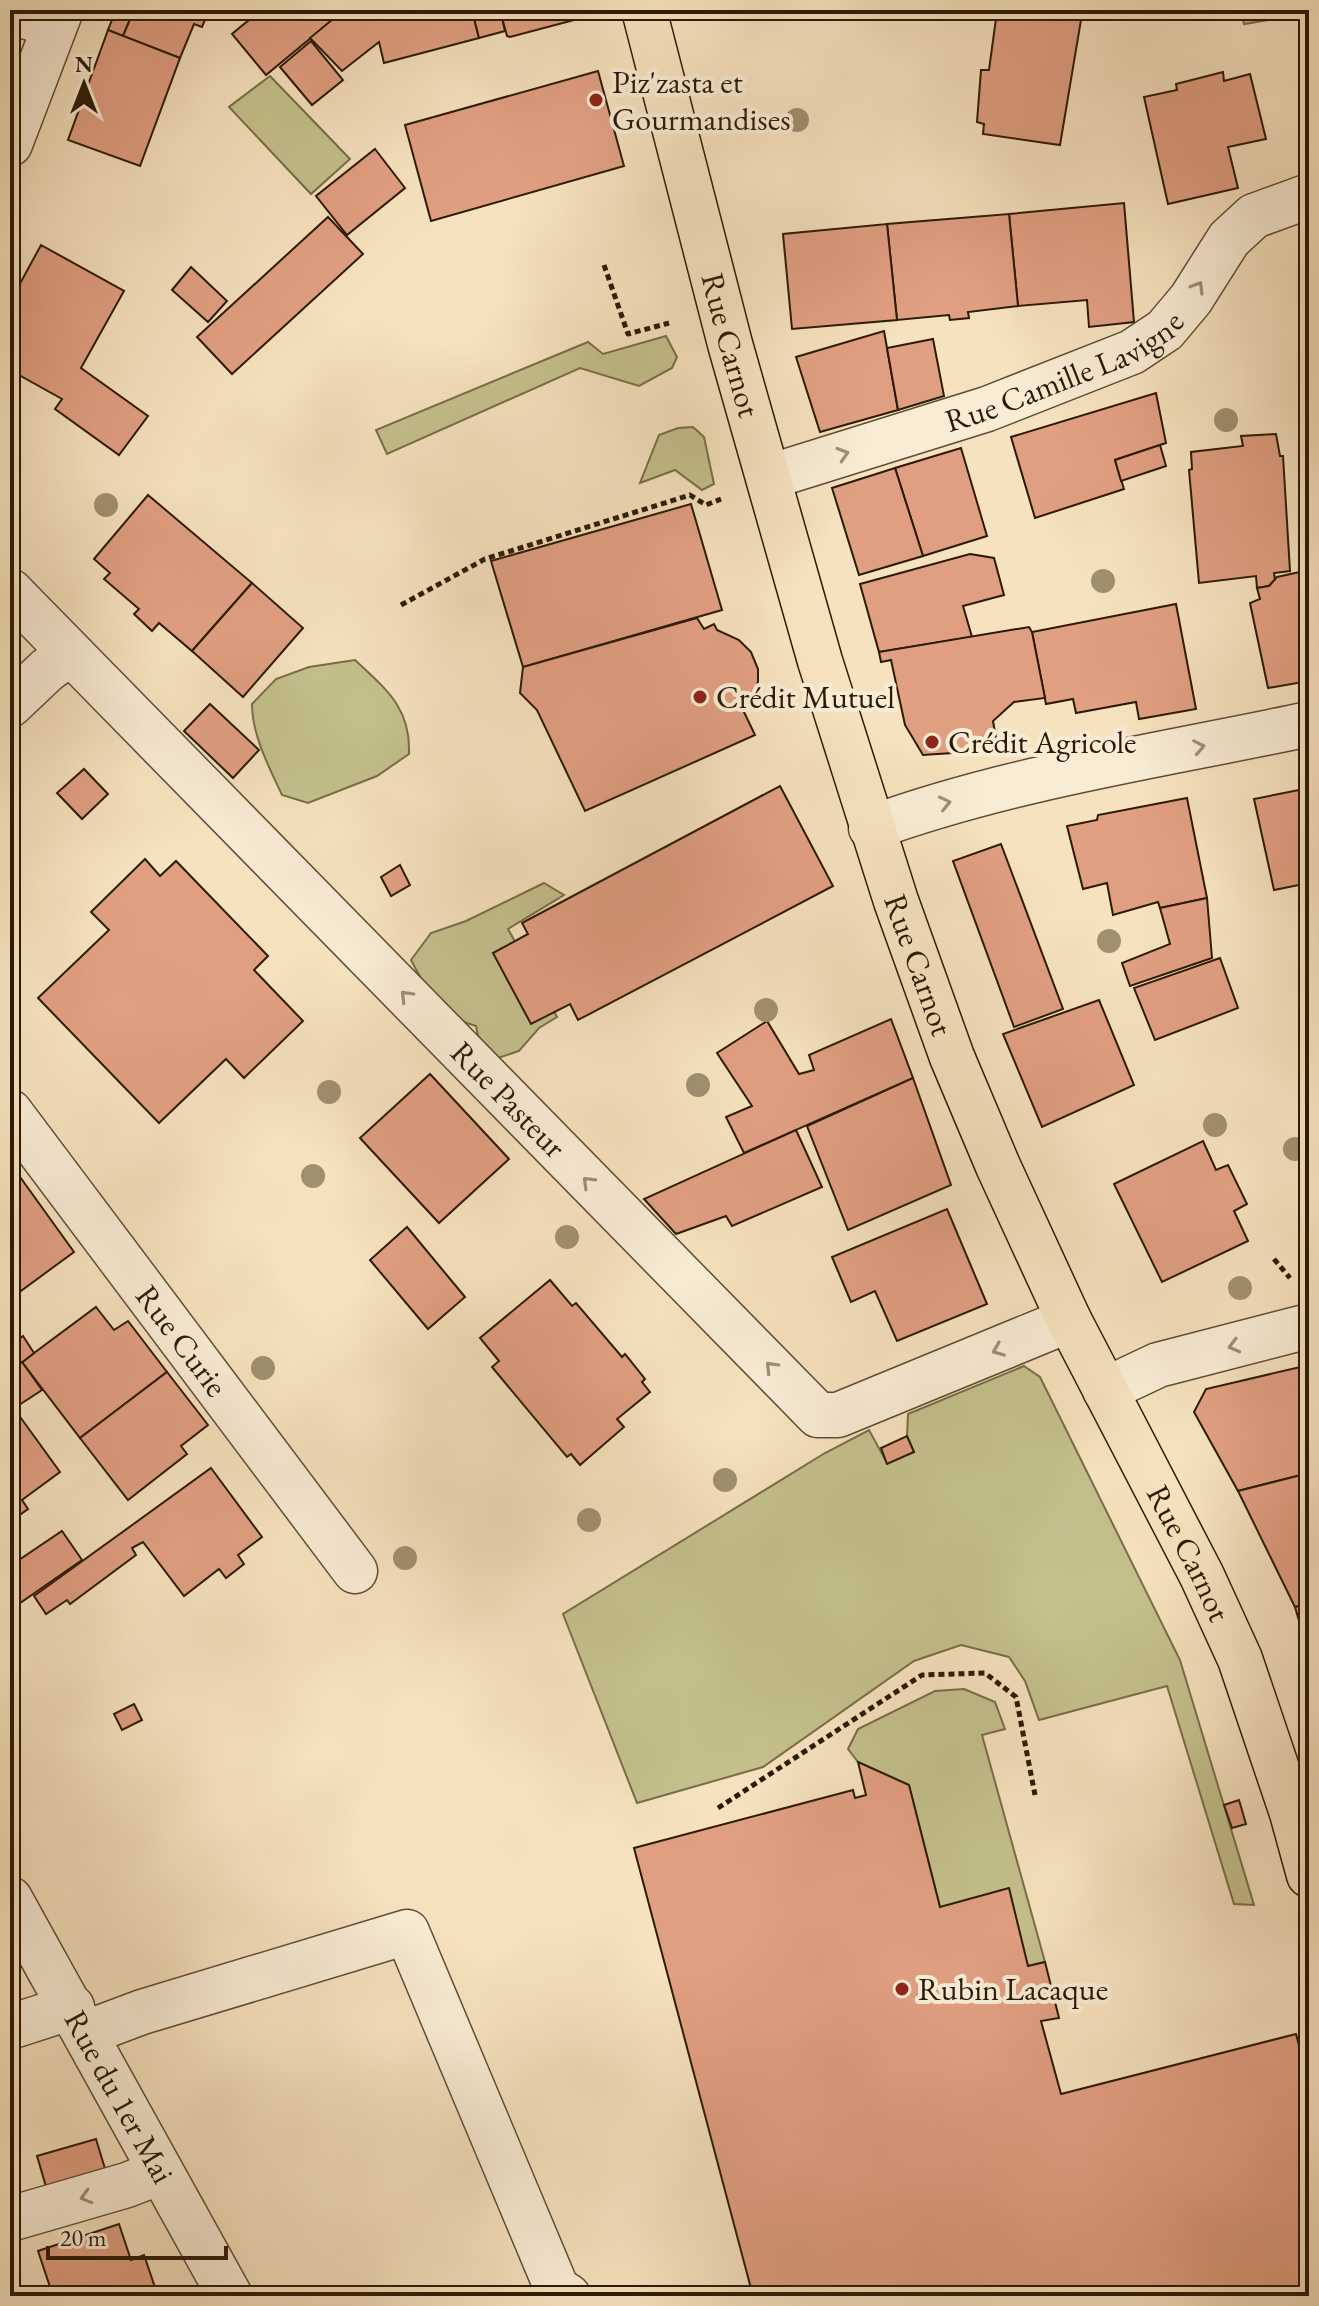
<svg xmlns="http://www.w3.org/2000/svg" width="1319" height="2306" font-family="'EB Garamond',serif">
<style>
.green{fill:#c4c08c;stroke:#786d49;stroke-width:2}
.building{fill:#e19f82;stroke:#2b1a06;stroke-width:2}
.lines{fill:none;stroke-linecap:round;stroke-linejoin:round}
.minor-casing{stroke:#5e4c34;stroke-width:47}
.major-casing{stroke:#2b1a06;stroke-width:47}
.path{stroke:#2b1a06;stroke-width:5;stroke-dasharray:6 4;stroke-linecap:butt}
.minor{stroke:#f9ecd5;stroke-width:44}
.major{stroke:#f6e2be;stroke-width:44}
.tree{fill:#a0906f}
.oneway{stroke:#9c8e78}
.poi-dot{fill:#8f2418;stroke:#f9ecd5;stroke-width:3}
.labels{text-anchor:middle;stroke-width:8;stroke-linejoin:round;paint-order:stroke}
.poi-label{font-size:32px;fill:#2b1a06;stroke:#f9ecd5;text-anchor:start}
.street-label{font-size:32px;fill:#2b1a06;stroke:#f9ecd5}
</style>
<rect width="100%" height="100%" fill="#f6e2be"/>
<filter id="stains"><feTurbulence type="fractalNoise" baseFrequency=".0025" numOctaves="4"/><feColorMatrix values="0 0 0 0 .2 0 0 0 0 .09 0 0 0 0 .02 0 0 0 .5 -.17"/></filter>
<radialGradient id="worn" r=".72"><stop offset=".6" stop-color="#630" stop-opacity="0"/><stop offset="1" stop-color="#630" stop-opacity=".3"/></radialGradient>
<g class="green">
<polygon points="1241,10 1299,10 1300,15 1244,24"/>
<polygon points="270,76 350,159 311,194 229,107"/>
<polygon points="666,336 677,357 672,368 639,386 580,368 387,454 376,430 588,342 603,354"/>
<polygon points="693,427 704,437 714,484 702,490 675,470 640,483 659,435 678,428"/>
<path d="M355,660C386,689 411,708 409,754L377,776L308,803L282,795C269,767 252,735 252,704L276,679L309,667Z"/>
<path d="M544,883L564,895L508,929L557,1017L539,1028L519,1051L495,1059L481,1051L476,1026C439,1016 428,992 411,960L431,933L466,921Z"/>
<polygon points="1024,1366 1040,1377 1180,1660 1254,1905 1234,1904 1167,1686 1039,1720 1025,1681 1009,1657 961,1645 914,1661 763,1767 637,1803 563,1614 825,1453 869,1430 887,1463 914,1452 907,1436 908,1414"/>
<polygon points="964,1689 995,1702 1005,1729 982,1735 1045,1962 1028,1966 940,1907 909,1785 858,1762 848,1749 858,1729 935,1691"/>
</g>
<g class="building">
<polygon points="116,10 134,10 123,36 108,30"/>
<polygon points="134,10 209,10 202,27 194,24 180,58 123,36"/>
<polygon points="261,10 339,10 341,13 266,75 232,34"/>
<polygon points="344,10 472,10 479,38 384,63 379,42 342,71 310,38"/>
<polygon points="472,10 500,10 505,31 479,38"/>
<polygon points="500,10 592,10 593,15 510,37 507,36"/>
<polygon points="997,11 1081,20 1060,145 983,134 984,124 977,122 981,70 989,70"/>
<polygon points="108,30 180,58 140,166 68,140"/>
<polygon points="311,41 343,80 312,105 280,67"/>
<polygon points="598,71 624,166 431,221 405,125"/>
<polygon points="1223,72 1224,81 1250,74 1266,139 1228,147 1238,188 1168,204 1144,97 1177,90 1176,84"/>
<polygon points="375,149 405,188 347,235 316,196"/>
<polygon points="1124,203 1134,322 1089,327 1087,300 1018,306 1009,214"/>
<polygon points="1009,214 1018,306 968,312 969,318 950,320 949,315 897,320 887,224"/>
<polygon points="328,217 363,254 232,374 197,337"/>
<polygon points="887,224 897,320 792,329 783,234"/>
<polygon points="41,245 124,291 81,368 148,416 119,455 55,409 62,399 10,370 10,302"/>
<polygon points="191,267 227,301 208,322 172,290"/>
<polygon points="884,331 898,410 820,432 796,357"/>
<polygon points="933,339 944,396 898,410 887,348"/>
<polygon points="1156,393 1166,443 1115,460 1124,489 1035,518 1011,437"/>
<polygon points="1276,434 1280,456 1283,456 1290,571 1274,573 1275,580 1269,586 1257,588 1256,576 1199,583 1189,470 1192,469 1191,452 1243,446 1241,436"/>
<polygon points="1160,445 1166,466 1121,481 1115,460"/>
<polygon points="961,448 987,536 923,556 895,468"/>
<polygon points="895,468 923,556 859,575 832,488"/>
<polygon points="148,495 252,583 192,651 159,623 152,631 134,614 139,609 104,579 110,573 94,559"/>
<polygon points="691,504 722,610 523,667 491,561"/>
<polygon points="970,554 994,558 1004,595 963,606 972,637 879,652 860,584"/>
<polygon points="1309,570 1309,681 1268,688 1250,603 1260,599 1257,588 1269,586 1277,577"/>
<polygon points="252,583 303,628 243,697 192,651"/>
<polygon points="1176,604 1196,709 1139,719 1136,702 1076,713 1073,699 1046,704 1032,632"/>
<polygon points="697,618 704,629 714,624 717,630 739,640 751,652 758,669 758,681 756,693 744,712 755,735 585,811 537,710 520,693 523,667"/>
<polygon points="1029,627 1032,632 1045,698 1014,702 993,721 997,744 953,753 923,755 905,725 891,660 881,662 879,652"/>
<polygon points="210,704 259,750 233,778 184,731"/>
<polygon points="84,769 108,794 82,819 57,793"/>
<polygon points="780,786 833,886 578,1020 570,1004 531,1024 493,953 528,934 522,923"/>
<polygon points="1309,788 1309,883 1274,890 1254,799"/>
<polygon points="1187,798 1207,898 1160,908 1158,902 1113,915 1107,883 1083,889 1067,826 1097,820 1098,815"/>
<polygon points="1001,844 1063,1009 1014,1027 953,861"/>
<polygon points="145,859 160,876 176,861 268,956 254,970 303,1021 244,1078 226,1059 159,1123 38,998 109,930 91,912"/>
<polygon points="400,865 410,885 391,896 381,877"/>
<polygon points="1207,898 1212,958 1130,986 1122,963 1170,944 1160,908"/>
<polygon points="1220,958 1238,1008 1155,1040 1134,988"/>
<polygon points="1099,1000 1134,1085 1042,1127 1003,1034"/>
<polygon points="891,1019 913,1078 744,1153 726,1117 752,1106 717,1053 767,1021 799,1074 814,1070 809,1055"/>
<polygon points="430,1074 509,1159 439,1223 360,1138"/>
<polygon points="913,1078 951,1185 848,1230 807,1126"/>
<polygon points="796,1130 822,1187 732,1226 726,1216 676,1234 644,1199"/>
<polygon points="1203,1141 1216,1170 1228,1165 1247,1204 1234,1211 1248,1241 1162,1282 1114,1184"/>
<polygon points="10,1163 74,1252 10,1299"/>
<polygon points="947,1209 987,1304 897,1341 875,1291 851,1302 832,1257"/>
<polygon points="407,1227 465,1297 428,1329 370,1260"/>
<polygon points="550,1280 572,1306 576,1303 622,1357 625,1354 645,1379 642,1382 650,1392 617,1419 624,1427 580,1465 571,1454 567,1457 492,1367 499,1361 480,1338"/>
<polygon points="96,1307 114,1330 128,1321 167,1372 80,1438 22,1362"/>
<polygon points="23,1336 34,1353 10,1372 10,1346"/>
<polygon points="22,1362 42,1390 10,1411 10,1372"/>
<polygon points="1309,1365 1309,1473 1238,1491 1194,1412 1206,1389"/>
<polygon points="167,1372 208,1425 181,1446 187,1454 128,1500 80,1438"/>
<polygon points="18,1414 60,1472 22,1500 28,1509 10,1522 10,1421"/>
<polygon points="907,1436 914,1452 887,1464 881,1448"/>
<polygon points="211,1468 262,1537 238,1555 244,1564 226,1578 219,1569 184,1596 143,1542 132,1548 136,1555 70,1604 67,1600 46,1614 34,1596"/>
<polygon points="1309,1473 1309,1604 1295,1607 1238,1491"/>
<polygon points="62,1531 82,1560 10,1610 10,1566"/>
<polygon points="1309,1604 1309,1655 1295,1607"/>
<polygon points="134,1704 142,1720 122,1730 114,1714"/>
<polygon points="858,1762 909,1785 940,1907 1009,1888 1028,1966 1045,1962 1059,2018 1041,2021 1061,2094 1296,2034 1309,2083 1309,2296 753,2296 634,1848 853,1790 855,1798 866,1795"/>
<polygon points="1239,1800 1246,1824 1232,1828 1224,1805"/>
<polygon points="96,2139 106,2172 47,2190 37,2156"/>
<polygon points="119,2224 131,2260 144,2255 158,2296 53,2296 38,2251"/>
</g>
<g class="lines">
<defs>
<g id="minor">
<polyline points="10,12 54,25"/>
<polyline points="10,144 61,10"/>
<path id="s1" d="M769,477L987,409L1132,352L1165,330L1191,299L1229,239L1254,216L1309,196"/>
<path id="s2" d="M10,591L818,1415H838L1069,1320"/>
<polyline points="10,705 47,670 70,653"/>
<path d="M871,828C1011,777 1163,755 1309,724"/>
<path id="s3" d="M10,1112L355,1571"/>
<polyline points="1105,1390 1158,1365 1309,1326"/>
<path id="s4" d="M10,1899L230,2296"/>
<polyline points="10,2027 72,2007"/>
<polyline points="86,2033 142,2012 407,1932 557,2289 568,2296"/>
<polyline points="10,2219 127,2185 160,2172"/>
</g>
<g id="major">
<path id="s5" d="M644,10L730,344L820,661L896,901L952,1057L998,1166L1069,1320L1202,1576L1240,1659L1292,1813L1309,1875"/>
</g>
</defs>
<use href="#minor" class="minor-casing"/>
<use href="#major" class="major-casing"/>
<g class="path">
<polyline points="604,265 628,334 669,323"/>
<polyline points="401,605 485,559 690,495 706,505 721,499"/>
<polyline points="1274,1259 1290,1278"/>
<polyline points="718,1808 922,1675 985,1673 1016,1697 1035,1795"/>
</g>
<use href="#minor" class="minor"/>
<use href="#major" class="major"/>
</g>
<g class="tree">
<circle cx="797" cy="120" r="12"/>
<circle cx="1226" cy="420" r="12"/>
<circle cx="106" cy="505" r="12"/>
<circle cx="1103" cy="581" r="12"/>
<circle cx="1109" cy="941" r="12"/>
<circle cx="766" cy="1010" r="12"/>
<circle cx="698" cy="1085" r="12"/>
<circle cx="329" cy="1092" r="12"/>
<circle cx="1215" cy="1125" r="12"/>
<circle cx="1295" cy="1149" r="12"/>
<circle cx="313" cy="1176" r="12"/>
<circle cx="567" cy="1237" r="12"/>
<circle cx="1240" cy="1288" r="12"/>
<circle cx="263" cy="1368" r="12"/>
<circle cx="725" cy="1480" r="12"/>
<circle cx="589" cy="1520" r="12"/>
<circle cx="405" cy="1558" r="12"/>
</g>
<defs><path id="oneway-chevron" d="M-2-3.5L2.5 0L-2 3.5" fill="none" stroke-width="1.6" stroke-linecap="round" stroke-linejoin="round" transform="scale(2)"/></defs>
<g class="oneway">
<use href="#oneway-chevron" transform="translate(1198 287) rotate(-59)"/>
<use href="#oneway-chevron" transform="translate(843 454) rotate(-17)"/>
<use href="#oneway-chevron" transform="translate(1199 747) rotate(-11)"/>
<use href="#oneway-chevron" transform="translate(945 803) rotate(-13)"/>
<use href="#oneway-chevron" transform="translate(406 996) rotate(-134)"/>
<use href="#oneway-chevron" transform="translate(588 1182) rotate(-135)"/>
<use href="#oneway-chevron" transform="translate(1234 1346) rotate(165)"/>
<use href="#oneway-chevron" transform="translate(998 1350) rotate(158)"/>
<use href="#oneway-chevron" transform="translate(771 1367) rotate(-134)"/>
<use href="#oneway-chevron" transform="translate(86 2197) rotate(164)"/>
</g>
<g class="poi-dot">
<circle cx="596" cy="100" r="8"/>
<circle cx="700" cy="697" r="8"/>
<circle cx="932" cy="742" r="8"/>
<circle cx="902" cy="1989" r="8"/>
</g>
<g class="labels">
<g class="poi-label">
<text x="612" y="93">Piz'zasta et<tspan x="612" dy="37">Gourmandises</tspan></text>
<text x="716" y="708">Crédit Mutuel</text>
<text x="948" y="753">Crédit Agricole</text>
<text x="918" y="2000">Rubin Lacaque</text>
</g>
<g class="street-label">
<text dy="11" stroke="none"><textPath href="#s5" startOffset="346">Rue Carnot</textPath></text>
<text dy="11" stroke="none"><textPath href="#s1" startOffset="314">Rue Camille Lavigne</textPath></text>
<text dy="11" stroke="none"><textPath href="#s5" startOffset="994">Rue Carnot</textPath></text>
<text dy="11" stroke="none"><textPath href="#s2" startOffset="712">Rue Pasteur</textPath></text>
<text dy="11" stroke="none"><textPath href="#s3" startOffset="286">Rue Curie</textPath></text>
<text dy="11" stroke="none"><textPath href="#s5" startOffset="1642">Rue Carnot</textPath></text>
<text dy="11" stroke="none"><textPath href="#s4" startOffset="226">Rue du 1er Mai</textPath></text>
</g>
</g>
<rect width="1319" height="2306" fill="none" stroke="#f6e2be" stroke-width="40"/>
<rect x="12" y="12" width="1295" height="2282" fill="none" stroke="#2b1a06" stroke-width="4"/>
<rect x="20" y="20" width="1279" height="2266" fill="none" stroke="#2b1a06" stroke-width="2"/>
<g transform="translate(84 84)" stroke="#f9ecd5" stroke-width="6" paint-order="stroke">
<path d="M0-6L14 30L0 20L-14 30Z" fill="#2b1a06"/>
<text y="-12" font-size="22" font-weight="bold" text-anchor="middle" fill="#2b1a06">N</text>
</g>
<path d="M48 2246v12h178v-12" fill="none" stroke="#2b1a06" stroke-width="4"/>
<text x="60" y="2246" font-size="24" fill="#2b1a06" stroke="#f9ecd5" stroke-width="6" paint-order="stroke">20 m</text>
<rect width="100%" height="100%" filter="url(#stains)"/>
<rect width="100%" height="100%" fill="url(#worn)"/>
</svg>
